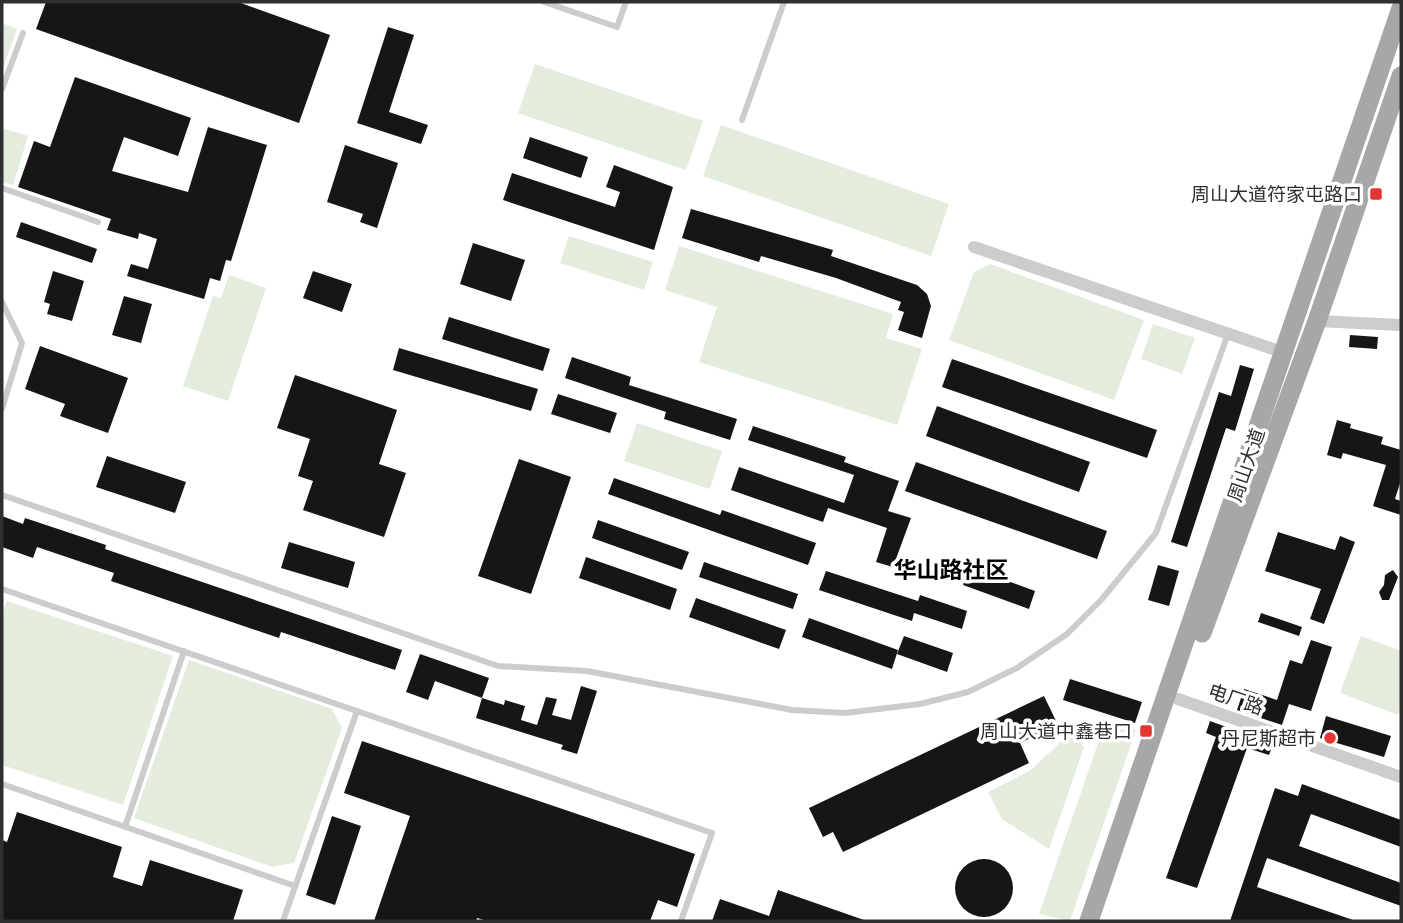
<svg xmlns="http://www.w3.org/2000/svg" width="1403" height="923" font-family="Figtree,'Noto Sans SC',sans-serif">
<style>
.green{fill:#e3ecdd}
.building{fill:#161616}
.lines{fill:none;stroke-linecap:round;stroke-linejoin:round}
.lane{stroke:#ccc;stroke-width:6}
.street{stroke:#ccc;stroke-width:12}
.primary{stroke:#a7a7a7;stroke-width:19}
.poi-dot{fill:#e63531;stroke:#fff;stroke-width:2.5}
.labels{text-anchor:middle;stroke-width:7;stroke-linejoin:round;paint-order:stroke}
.poi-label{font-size:19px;fill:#2f2f2f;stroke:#fff;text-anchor:end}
.street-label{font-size:19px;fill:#2f2f2f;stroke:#fff}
.quarter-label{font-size:23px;font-weight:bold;fill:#000;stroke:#fff}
</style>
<rect width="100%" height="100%" fill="#fff"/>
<g class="green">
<polygon points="2,23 17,29 2,71"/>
<polygon points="535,64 703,121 686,170 518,113"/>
<polygon points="721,125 949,204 931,256 703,176"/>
<polygon points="2,128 28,136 13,185 2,182"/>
<polygon points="569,236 653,262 644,290 560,263"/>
<polygon points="679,246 893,314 886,338 922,349 897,425 699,362 717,307 665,290"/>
<polygon points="990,264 1144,320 1114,400 949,340 974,272"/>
<polygon points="229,275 266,288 228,401 183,386 213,296 221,298"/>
<polygon points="1153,324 1195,338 1182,374 1141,359"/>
<polygon points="637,423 722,451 710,489 624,461"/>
<polygon points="7,601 173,656 123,805 2,765 2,615"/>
<polygon points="1361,636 1401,651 1401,706 1398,715 1340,693"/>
<polygon points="189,660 332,709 342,728 294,863 272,867 134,818"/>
<polygon points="1106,720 1136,730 1070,921 1039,914"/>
<polygon points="1070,733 1084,747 1049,849 1002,819 988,792 1031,770"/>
</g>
<g class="building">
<polygon points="46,2 238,2 330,35 299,123 36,29"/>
<polygon points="388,27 414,35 389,112 428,125 421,144 357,123"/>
<polygon points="75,77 191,118 178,156 124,137 112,171 188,192 208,127 267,145 231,261 226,260 220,281 210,278 204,299 127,276 131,264 148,269 157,239 139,233 138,239 107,230 111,219 18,187 34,141 50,147"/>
<polygon points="530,137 588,157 581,178 523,158"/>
<polygon points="345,145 398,163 377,228 360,222 363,214 327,202"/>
<polygon points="614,165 673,187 654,250 503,200 512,173 615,207 620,192 606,187"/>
<polygon points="691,209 833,250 831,256 917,285 927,294 931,306 922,338 898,330 904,312 898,310 901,302 836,278 761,256 759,262 682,238"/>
<polygon points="21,222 97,249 92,263 16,237"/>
<polygon points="473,243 525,260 511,301 460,284"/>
<polygon points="53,271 84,281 72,321 47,314 50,304 44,302"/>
<polygon points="313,271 352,284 342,312 303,298"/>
<polygon points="124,296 152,304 141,343 112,335"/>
<polygon points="449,317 550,349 543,371 442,339"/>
<polygon points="1350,335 1378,337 1377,349 1349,347"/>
<polygon points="40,346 128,378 108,433 60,416 65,404 25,389"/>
<polygon points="399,348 538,389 531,411 393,370"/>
<polygon points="572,357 631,377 629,385 737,419 730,440 664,419 666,412 565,378"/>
<polygon points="952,359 1157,430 1147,458 942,387"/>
<polygon points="1240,365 1254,369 1235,431 1226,428 1187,547 1171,542 1219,392 1231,396"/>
<polygon points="295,375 397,410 379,464 406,473 384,537 303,510 313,481 298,476 310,439 277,428"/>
<polygon points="558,394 617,413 610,433 551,414"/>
<polygon points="937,406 1090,462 1079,492 926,436"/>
<polygon points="1337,420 1351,424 1350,428 1383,437 1381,444 1401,450 1401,480 1395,499 1401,501 1401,515 1373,506 1386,465 1343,453 1341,459 1327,455"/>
<polygon points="753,426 846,457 844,462 899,481 888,511 911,518 893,567 876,562 887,528 828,508 823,522 731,490 739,467 844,503 854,475 748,440"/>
<polygon points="107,456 186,482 175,513 96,487"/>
<polygon points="519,459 571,477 531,594 478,576"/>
<polygon points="916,462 1107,531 1097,559 905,491"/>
<polygon points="614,478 720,515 722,510 816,543 808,565 608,494"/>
<polygon points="2,516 23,524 25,518 106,545 105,549 402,650 395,670 281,632 279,638 111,581 114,573 37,547 33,558 2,547"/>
<polygon points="598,520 689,552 682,570 592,538"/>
<polygon points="1278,532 1335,550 1340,536 1355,542 1324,624 1310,619 1321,589 1265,571"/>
<polygon points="289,542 355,562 348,588 281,568"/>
<polygon points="586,557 677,589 670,610 579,578"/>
<polygon points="704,562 798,594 793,609 699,577"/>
<polygon points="1158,565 1179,571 1169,606 1148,600"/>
<polygon points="970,567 1035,591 1029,609 963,585"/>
<polygon points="1393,570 1398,577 1389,600 1382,600 1379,592 1384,585 1385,575"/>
<polygon points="826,571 918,601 920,595 967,611 962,629 914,613 912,621 819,590"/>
<polygon points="696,598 786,630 779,649 689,617"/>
<polygon points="1261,613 1302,627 1299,636 1258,622"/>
<polygon points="809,618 898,650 892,669 802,637"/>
<polygon points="904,636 953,653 947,672 897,654"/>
<polygon points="1311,640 1332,647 1311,711 1289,704 1282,725 1237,710 1244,689 1277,700 1290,660 1302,664"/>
<polygon points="420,654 489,678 482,698 435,681 428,700 406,692"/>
<polygon points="1070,679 1142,702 1135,723 1063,700"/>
<polygon points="581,686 597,691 577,754 561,749 563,745 476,718 482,698 504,705 505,700 525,706 521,720 537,725 546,697 557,699 552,715 571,720"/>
<polygon points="1044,696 1058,725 1020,743 1029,763 843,852 833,832 823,837 809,808"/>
<polygon points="1326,716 1391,736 1384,757 1320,738"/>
<polygon points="1210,721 1273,744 1269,755 1247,748 1197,888 1166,878 1216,737 1206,733"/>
<polygon points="362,741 695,854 677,907 658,900 650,921 487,921 477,918 476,921 374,921 410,816 344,793"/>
<polygon points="1302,784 1401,820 1401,847 1311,814 1299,846 1401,883 1401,906 1267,858 1257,887 1356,921 1230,921 1275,788 1298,796"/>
<polygon points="17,812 122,847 113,877 142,886 150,860 243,890 233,921 2,921 2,840 7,842"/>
<polygon points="332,816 361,826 335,905 306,895"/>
<circle cx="984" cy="888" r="29"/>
<polygon points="778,890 864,920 864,921 712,921 720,899 769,916"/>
</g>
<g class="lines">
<g class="lane">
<polyline points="544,2 617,27 626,2"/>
<polyline points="2,89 23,33"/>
<polyline points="742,120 784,2"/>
<polyline points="2,188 98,222"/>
<polyline points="2,302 22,343 2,409"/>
<polyline points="2,495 498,666 587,671 792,710 845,713 920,704 968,692 1017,668 1067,634 1102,599 1156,533 1228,334"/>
<polyline points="2,589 712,833 681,921"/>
<polyline points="2,784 295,886"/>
<polyline points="125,827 184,651"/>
<polyline points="283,921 357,711"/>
</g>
<g class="street">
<polyline points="974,247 1285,353"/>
<polyline points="1317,321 1401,325"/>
<polyline points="1178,699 1401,777"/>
</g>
<g class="primary">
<polyline points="1202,633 1317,321 1401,76"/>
<polyline points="1089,921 1401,8"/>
</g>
</g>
<g class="poi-dot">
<rect x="1369" y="187" width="14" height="14" rx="3.5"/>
<rect x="1139" y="724" width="14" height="14" rx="3.5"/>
<circle cx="1330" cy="738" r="7"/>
</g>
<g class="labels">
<g class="poi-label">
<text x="1362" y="201">周山大道符家屯路口</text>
<text x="1132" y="738">周山大道中鑫巷口</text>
<text x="1316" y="745">丹尼斯超市</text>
</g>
<g class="street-label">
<text transform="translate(1246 465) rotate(-71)" y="7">周山大道</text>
<text transform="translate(1236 699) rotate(19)" y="7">电厂路</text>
</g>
<g class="quarter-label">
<text x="951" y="578">华山路社区</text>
</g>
</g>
<rect width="1403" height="923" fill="none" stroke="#2f2f2f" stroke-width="7"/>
</svg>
